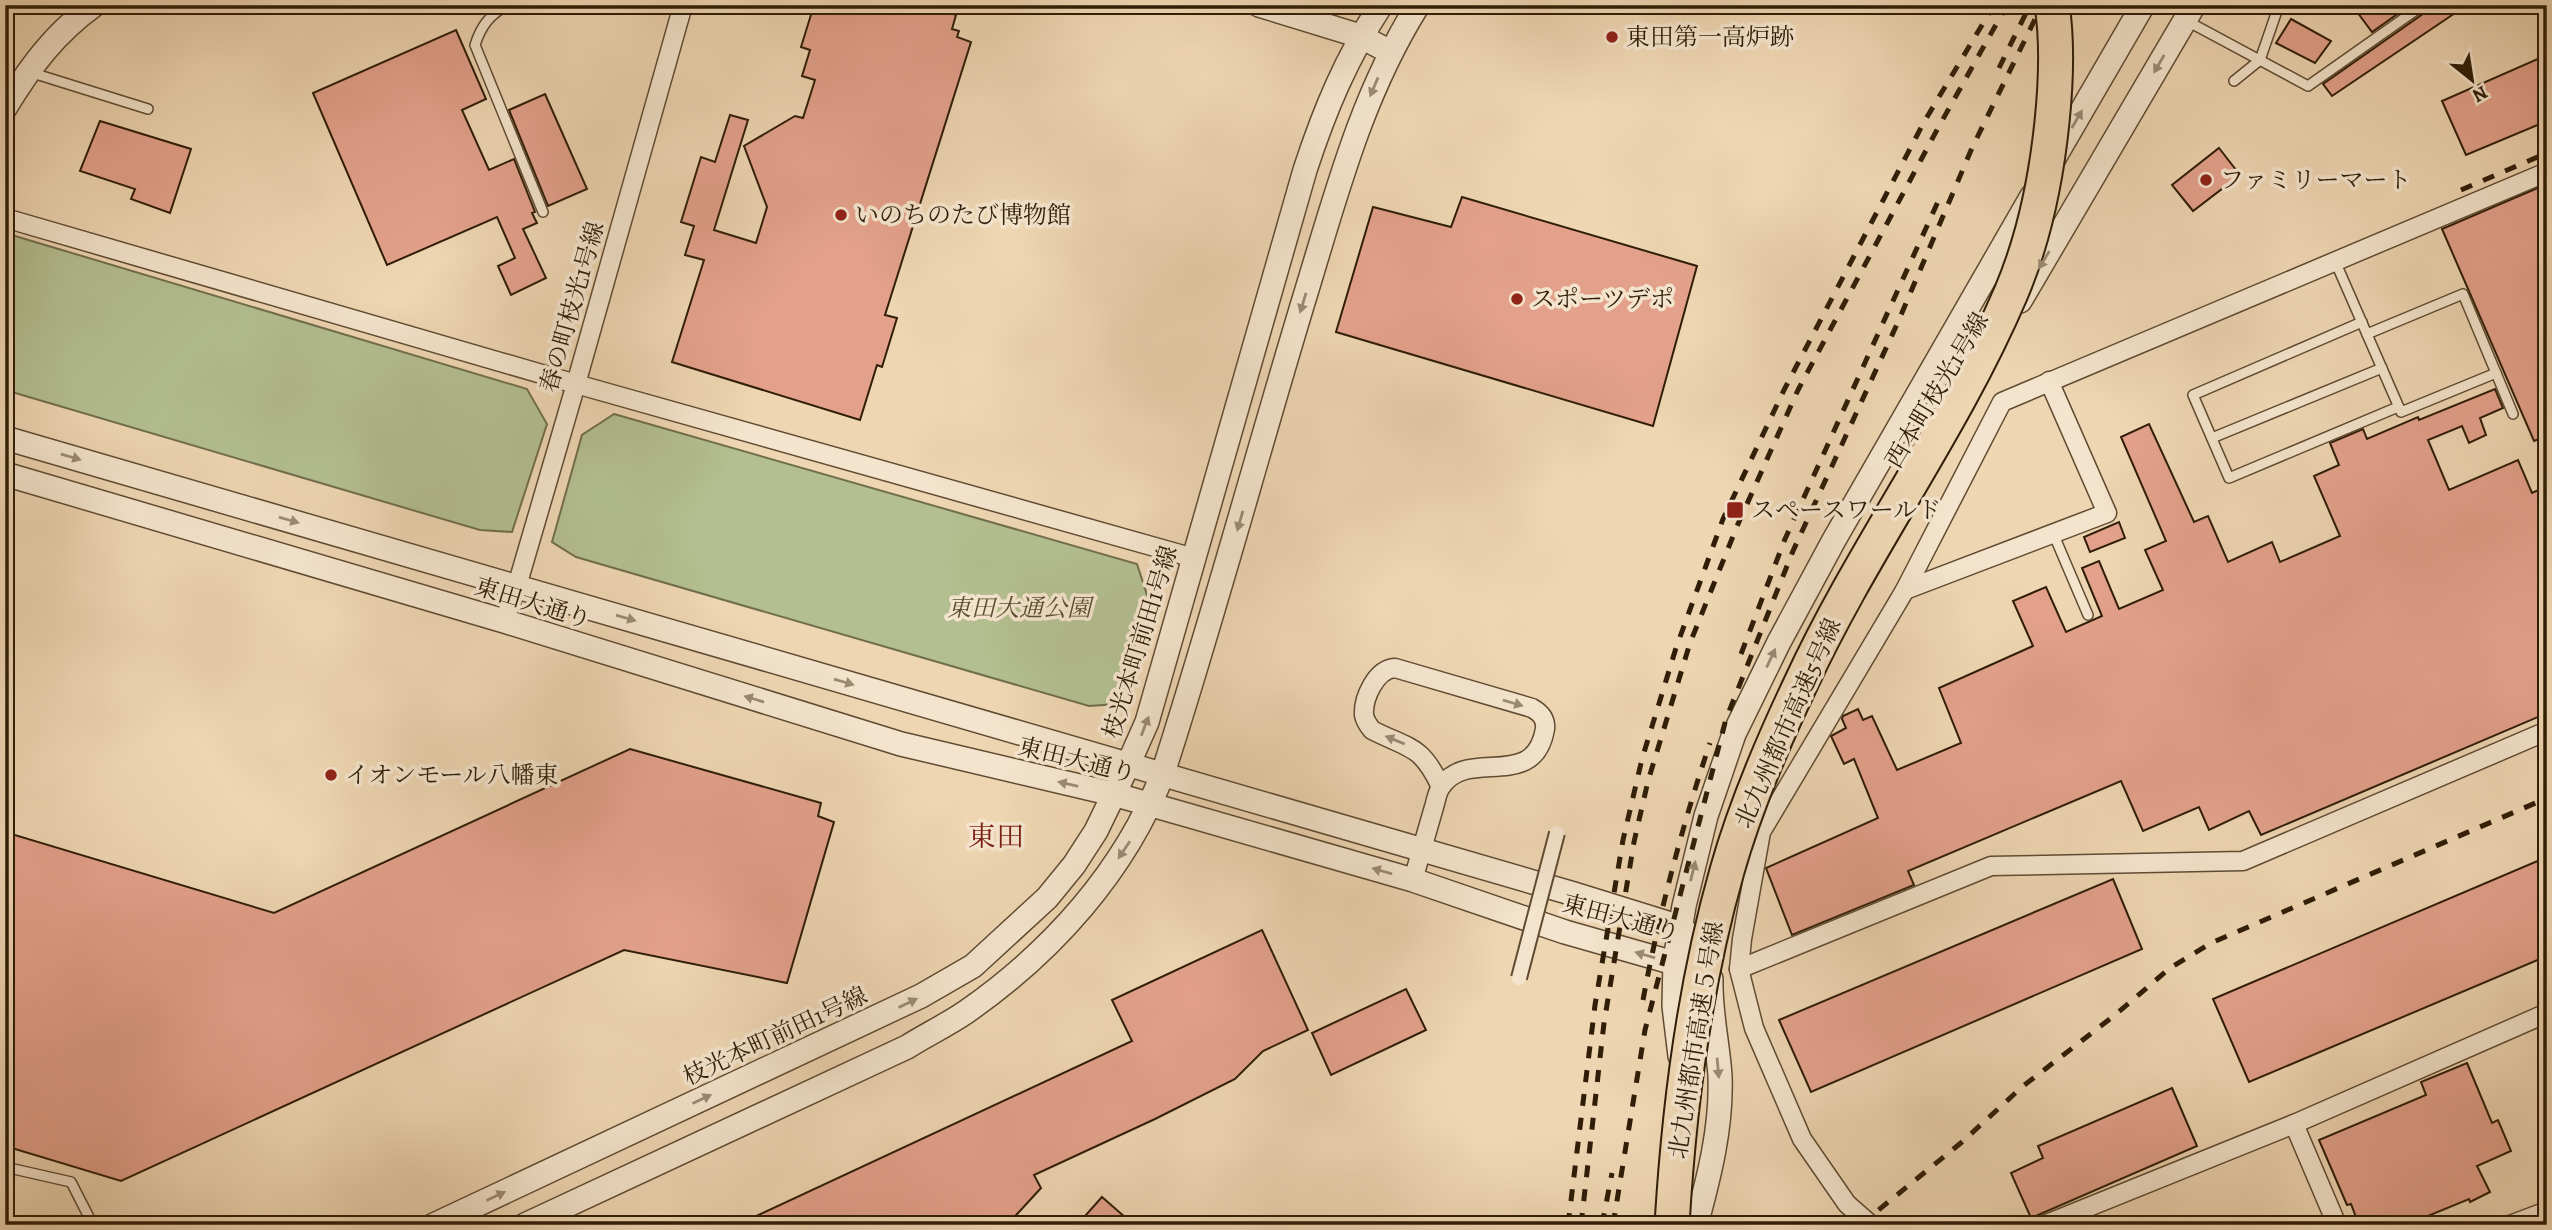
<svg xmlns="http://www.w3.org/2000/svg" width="2552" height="1230" font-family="Alegreya,'Noto Serif JP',serif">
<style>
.green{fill:#b3bf90;stroke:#716e4c;stroke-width:2}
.building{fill:#e3a18b;stroke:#2f1d07;stroke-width:2}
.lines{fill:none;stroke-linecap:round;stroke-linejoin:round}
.service-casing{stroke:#5f4b32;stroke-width:12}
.minor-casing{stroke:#5f4b32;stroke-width:21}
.tertiary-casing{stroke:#5f4b32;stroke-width:26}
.service{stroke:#f4e4cd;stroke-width:9}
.minor{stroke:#f4e4cd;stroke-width:18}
.tertiary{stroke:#f4e4cd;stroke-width:23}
.rail{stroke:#2f1d07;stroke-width:5;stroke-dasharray:12 12;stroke-linecap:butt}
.pedestrian-bridge-casing{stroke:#5f4b32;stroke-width:18;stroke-linecap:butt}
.motorway-bridge-casing{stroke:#2f1d07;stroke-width:37;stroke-linecap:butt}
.pedestrian-bridge{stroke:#f4e4cd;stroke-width:14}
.motorway-bridge{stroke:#eed6b2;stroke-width:33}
.oneway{fill:#9b8a74}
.poi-dot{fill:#8f2418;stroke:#f4e4cd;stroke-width:2.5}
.labels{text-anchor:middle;stroke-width:7;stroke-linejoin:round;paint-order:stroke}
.poi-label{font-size:24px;fill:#2f1d07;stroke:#f4e4cd;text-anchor:start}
.street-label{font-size:24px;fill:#2f1d07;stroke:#f4e4cd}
.park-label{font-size:24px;font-style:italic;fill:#574e30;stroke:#f4e4cd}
.quarter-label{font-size:28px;fill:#7a1f14;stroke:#f4e4cd}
</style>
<rect width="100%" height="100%" fill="#eed6b2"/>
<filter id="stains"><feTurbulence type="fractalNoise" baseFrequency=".00286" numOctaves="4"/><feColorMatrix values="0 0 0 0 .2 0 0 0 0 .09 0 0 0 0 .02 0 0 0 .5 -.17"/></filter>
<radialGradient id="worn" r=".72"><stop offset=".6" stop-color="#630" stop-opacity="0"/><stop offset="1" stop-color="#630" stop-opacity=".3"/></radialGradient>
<g class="green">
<polygon points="5,233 527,389 547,424 512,532 480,530 5,390"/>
<polygon points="614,414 1137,564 1148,598 1118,704 1089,706 576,557 552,542 582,435"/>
</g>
<g class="building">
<polygon points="814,5 944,5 943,10 956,15 952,29 959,31 957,37 971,42 885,315 897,318 882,367 877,365 860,420 672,362 704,260 685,255 694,226 681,222 701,157 715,162 730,115 748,120 714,230 756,243 767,207 744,146 795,116 803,118 815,80 802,76 810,50 801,47"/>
<polygon points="2352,5 2410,5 2372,32"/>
<polygon points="2430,5 2467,5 2332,96 2323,84 2427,11"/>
<polygon points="2291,19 2331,41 2315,63 2276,43"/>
<polygon points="456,30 486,99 462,110 489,170 514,159 535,212 532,213 537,223 523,229 546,278 511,295 498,266 515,258 497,217 387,265 313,93"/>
<polygon points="2547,55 2547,121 2466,155 2442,101"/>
<polygon points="545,94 587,189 548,206 509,110"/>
<polygon points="100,121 191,149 170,213 131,199 135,189 80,171"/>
<polygon points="2219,148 2240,175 2193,211 2172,185"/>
<polygon points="2547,184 2547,436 2534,441 2442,229"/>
<polygon points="1462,197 1697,266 1653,426 1336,332 1373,207 1451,227"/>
<polygon points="2495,389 2503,408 2480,418 2486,435 2469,443 2462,426 2428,440 2449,490 2518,460 2532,493 2547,486 2547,698 2540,701 2545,714 2261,835 2249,811 2209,830 2199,807 2143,831 2121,781 1908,871 1914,885 1792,935 1766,868 1878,818 1854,759 1844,764 1831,736 1846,728 1842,719 1843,716 1858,709 1863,720 1872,716 1897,770 1961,743 1939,688 2033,646 2013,601 2046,587 2066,632 2102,616 2082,568 2099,561 2119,609 2163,590 2145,550 2166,541 2121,437 2149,424 2194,522 2208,516 2228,562 2272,542 2280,562 2340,536 2314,476 2339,465 2330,443 2363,429 2367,439 2418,417 2419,420"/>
<polygon points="2119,522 2125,538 2090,552 2084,537"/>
<polygon points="630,749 821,803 818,816 834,822 787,983 624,950 121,1181 5,1146 5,832 274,913"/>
<polygon points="2547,857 2547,956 2249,1082 2213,999"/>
<polygon points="2113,879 2142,949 1811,1092 1779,1020"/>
<polygon points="1262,930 1308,1030 1263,1051 1235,1079 1155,1119 1034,1175 1041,1188 1007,1225 737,1225 1132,1041 1112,1000"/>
<polygon points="1406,989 1426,1030 1331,1075 1312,1033"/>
<polygon points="2467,1063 2492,1123 2498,1120 2511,1151 2477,1166 2490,1192 2470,1202 2469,1199 2406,1225 2359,1225 2351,1204 2347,1205 2319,1140 2426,1095 2421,1082"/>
<polygon points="2172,1088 2197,1146 2031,1218 2011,1173 2043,1158 2038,1146"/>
<polygon points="1102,1197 1134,1225 1077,1225"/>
</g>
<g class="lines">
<defs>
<g id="service">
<path d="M508,5C490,14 481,26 475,45L543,212"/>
<polyline points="2264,5 2270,5"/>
<polyline points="2187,21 2308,86 2423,5"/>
<polyline points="31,68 39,75 148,109"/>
<polyline points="2234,81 2260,60 2279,5"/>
<polyline points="2335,261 2401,412 2496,373 2513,414"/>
<polyline points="2362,322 2193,395 2229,478 2398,407"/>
<polyline points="2367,334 2463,294 2496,373"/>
<polyline points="2212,438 2382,368"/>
<polyline points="2053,533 2088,615"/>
<polyline points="5,1167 71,1182 93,1225"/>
</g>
<g id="minor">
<polyline points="5,218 576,384 1194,558"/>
<polyline points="1905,590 2107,513 2049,381"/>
<polyline points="504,621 517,586 576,384 683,5"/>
<path d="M1413,880C1420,856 1427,832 1434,807C1436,801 1437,792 1441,787C1467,746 1534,793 1545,729C1546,719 1541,713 1532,708L1395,668C1376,669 1363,698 1364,715C1365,721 1368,725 1372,730C1409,749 1421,744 1441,787"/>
<polyline points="1739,969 1991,866 2243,861 2547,731"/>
<polyline points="2294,1124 2337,1225"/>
<polyline points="1871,1225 1847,1204 1802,1139 1754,1028 1739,969 1742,939 1761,832 1905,590 2002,402 2547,172"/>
<polyline points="2044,1225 2294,1124 2547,1013"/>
<polyline points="2510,1225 2547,1211"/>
</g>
<g id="tertiary">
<polyline points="1259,5 1360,36 1390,52"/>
<path d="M5,108C30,67 54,34 94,5"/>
<polyline points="2053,160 2143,5"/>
<polyline points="2020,301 2194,5"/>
<polyline points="5,438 1574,894 1680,927 1711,954"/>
<polyline points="5,474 504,621 901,744 1113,794 1187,815 1413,880 1565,932 1674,963 1711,954"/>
<polyline points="1680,1056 1674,1006 1675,960 1684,906 1706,816 1734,734 1779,642 1834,540 2032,196"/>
<path d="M434,1225L921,996L973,966L1047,898L1074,865L1096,831L1128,765L1147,722L1305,170C1325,109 1346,59 1381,5"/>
<path d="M525,1225L907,1047C926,1035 947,1025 966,1012C1052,952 1125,871 1163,773C1214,615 1257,454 1305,296C1336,195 1361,96 1418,5"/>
<path d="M1696,1225C1709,1177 1722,1127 1720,1076C1718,1044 1710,1012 1711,979"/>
</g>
</defs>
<use href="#service" class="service-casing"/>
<use href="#minor" class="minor-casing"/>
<use href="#tertiary" class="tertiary-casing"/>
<use href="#service" class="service"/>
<use href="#minor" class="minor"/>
<use href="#tertiary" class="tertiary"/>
<g class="rail">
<polyline points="1999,68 2030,5"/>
<polyline points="2461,190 2547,153"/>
<polyline points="1741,654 1785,539 1941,195"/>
<path d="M1643,1000C1659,914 1682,826 1710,743"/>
<polyline points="1568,1225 1595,1005 1623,840 1642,759 1676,648 1723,519 1784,390 1924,122 1994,5"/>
<polyline points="1581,1225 1604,1023 1634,842 1648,781 1690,643 1738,524 1798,390 1938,128 2007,5"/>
<polyline points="1602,1225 1612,1173"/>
<polyline points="1613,1225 1645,1030 1726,719 1793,551 1898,322 1972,148 2042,5"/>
<polyline points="1860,1225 1962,1142 2022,1087 2115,1015 2170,968 2211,943 2547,798"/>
</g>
<defs>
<polyline id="pedestrian-bridge" points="1519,978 1557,833"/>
<path id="motorway-bridge" d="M1672,1225C1679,1106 1694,986 1727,871C1745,807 1772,744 1801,683C1863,549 1953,429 2011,293C2034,239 2046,180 2052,122C2056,83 2058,44 2052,5"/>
</defs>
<use href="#pedestrian-bridge" class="pedestrian-bridge-casing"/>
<use href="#motorway-bridge" class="motorway-bridge-casing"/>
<use href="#pedestrian-bridge" class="pedestrian-bridge"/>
<use href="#motorway-bridge" class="motorway-bridge"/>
</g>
<defs><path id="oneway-solid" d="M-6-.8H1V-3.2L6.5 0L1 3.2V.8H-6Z" transform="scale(1.75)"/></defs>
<g class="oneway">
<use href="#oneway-solid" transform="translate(2159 64) rotate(120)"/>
<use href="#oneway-solid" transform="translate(1374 87) rotate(113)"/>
<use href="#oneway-solid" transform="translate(2077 119) rotate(-60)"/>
<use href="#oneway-solid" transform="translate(2044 260) rotate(121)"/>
<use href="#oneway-solid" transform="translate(1303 303) rotate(107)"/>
<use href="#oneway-solid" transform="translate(71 457) rotate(16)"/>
<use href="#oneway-solid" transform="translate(289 520) rotate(16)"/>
<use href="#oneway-solid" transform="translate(1240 521) rotate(106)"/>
<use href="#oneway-solid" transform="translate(626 618) rotate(16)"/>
<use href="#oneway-solid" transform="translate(1771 658) rotate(-65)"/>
<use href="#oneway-solid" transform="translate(844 682) rotate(16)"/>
<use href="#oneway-solid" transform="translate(754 699) rotate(-163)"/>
<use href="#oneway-solid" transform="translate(1513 703) rotate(16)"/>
<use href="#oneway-solid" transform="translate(1145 726) rotate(-69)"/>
<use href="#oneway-solid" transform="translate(1395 740) rotate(-158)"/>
<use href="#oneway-solid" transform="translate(1068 784) rotate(-167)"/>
<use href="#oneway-solid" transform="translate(1124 850) rotate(124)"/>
<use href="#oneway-solid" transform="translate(1382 871) rotate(-164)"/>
<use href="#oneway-solid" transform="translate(1693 871) rotate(-76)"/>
<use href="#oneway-solid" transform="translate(1645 955) rotate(-164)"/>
<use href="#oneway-solid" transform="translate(908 1003) rotate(-26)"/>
<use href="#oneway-solid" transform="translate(1718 1068) rotate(85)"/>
<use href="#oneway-solid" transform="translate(702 1099) rotate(-25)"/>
<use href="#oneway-solid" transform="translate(496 1196) rotate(-25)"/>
</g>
<g class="poi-dot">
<circle cx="1612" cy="37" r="7"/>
<circle cx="2206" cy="180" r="7"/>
<circle cx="841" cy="215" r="7"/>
<circle cx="1517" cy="299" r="7"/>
<rect x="1726" y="501" width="18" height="18" rx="3.5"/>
<circle cx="331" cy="775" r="7"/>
</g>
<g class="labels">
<g class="poi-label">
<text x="1626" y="45">東田第一高炉跡</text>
<text x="2220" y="188">ファミリーマート</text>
<text x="855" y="223">いのちのたび博物館</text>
<text x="1531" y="307">スポーツデポ</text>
<text x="1751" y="518">スペースワールド</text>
<text x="345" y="783">イオンモール八幡東</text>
</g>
<g class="street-label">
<text transform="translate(572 307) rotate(-74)" y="8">春の町枝光1号線</text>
<text transform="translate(1937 390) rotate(-59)" y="8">西本町枝光1号線</text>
<text transform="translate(533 603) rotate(17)" y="8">東田大通り</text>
<text transform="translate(1140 642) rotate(-73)" y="8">枝光本町前田1号線</text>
<text transform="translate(1788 723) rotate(-66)" y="8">北九州都市高速5号線</text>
<text transform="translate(1077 760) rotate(14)" y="8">東田大通り</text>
<text transform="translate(1621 918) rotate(15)" y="8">東田大通り</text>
<text transform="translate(775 1036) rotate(-25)" y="8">枝光本町前田1号線</text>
<text transform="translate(1696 1040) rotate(-81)" y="8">北九州都市高速５号線</text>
</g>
<g class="park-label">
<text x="1019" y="616">東田大通公園</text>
</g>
<g class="quarter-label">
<text x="996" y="846">東田</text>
</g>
</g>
<rect width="2552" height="1230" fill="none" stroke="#eed6b2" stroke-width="28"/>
<rect x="7" y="7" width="2538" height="1216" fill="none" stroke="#2f1d07" stroke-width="3.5"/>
<rect x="14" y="14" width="2524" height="1202" fill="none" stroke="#2f1d07" stroke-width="2"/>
<g transform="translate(2472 80) rotate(150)" stroke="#f4e4cd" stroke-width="5" paint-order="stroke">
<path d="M0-5L12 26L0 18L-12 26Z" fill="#2f1d07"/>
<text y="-10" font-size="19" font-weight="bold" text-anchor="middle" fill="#2f1d07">N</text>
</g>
<rect width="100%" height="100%" filter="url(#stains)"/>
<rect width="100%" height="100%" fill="url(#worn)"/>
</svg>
